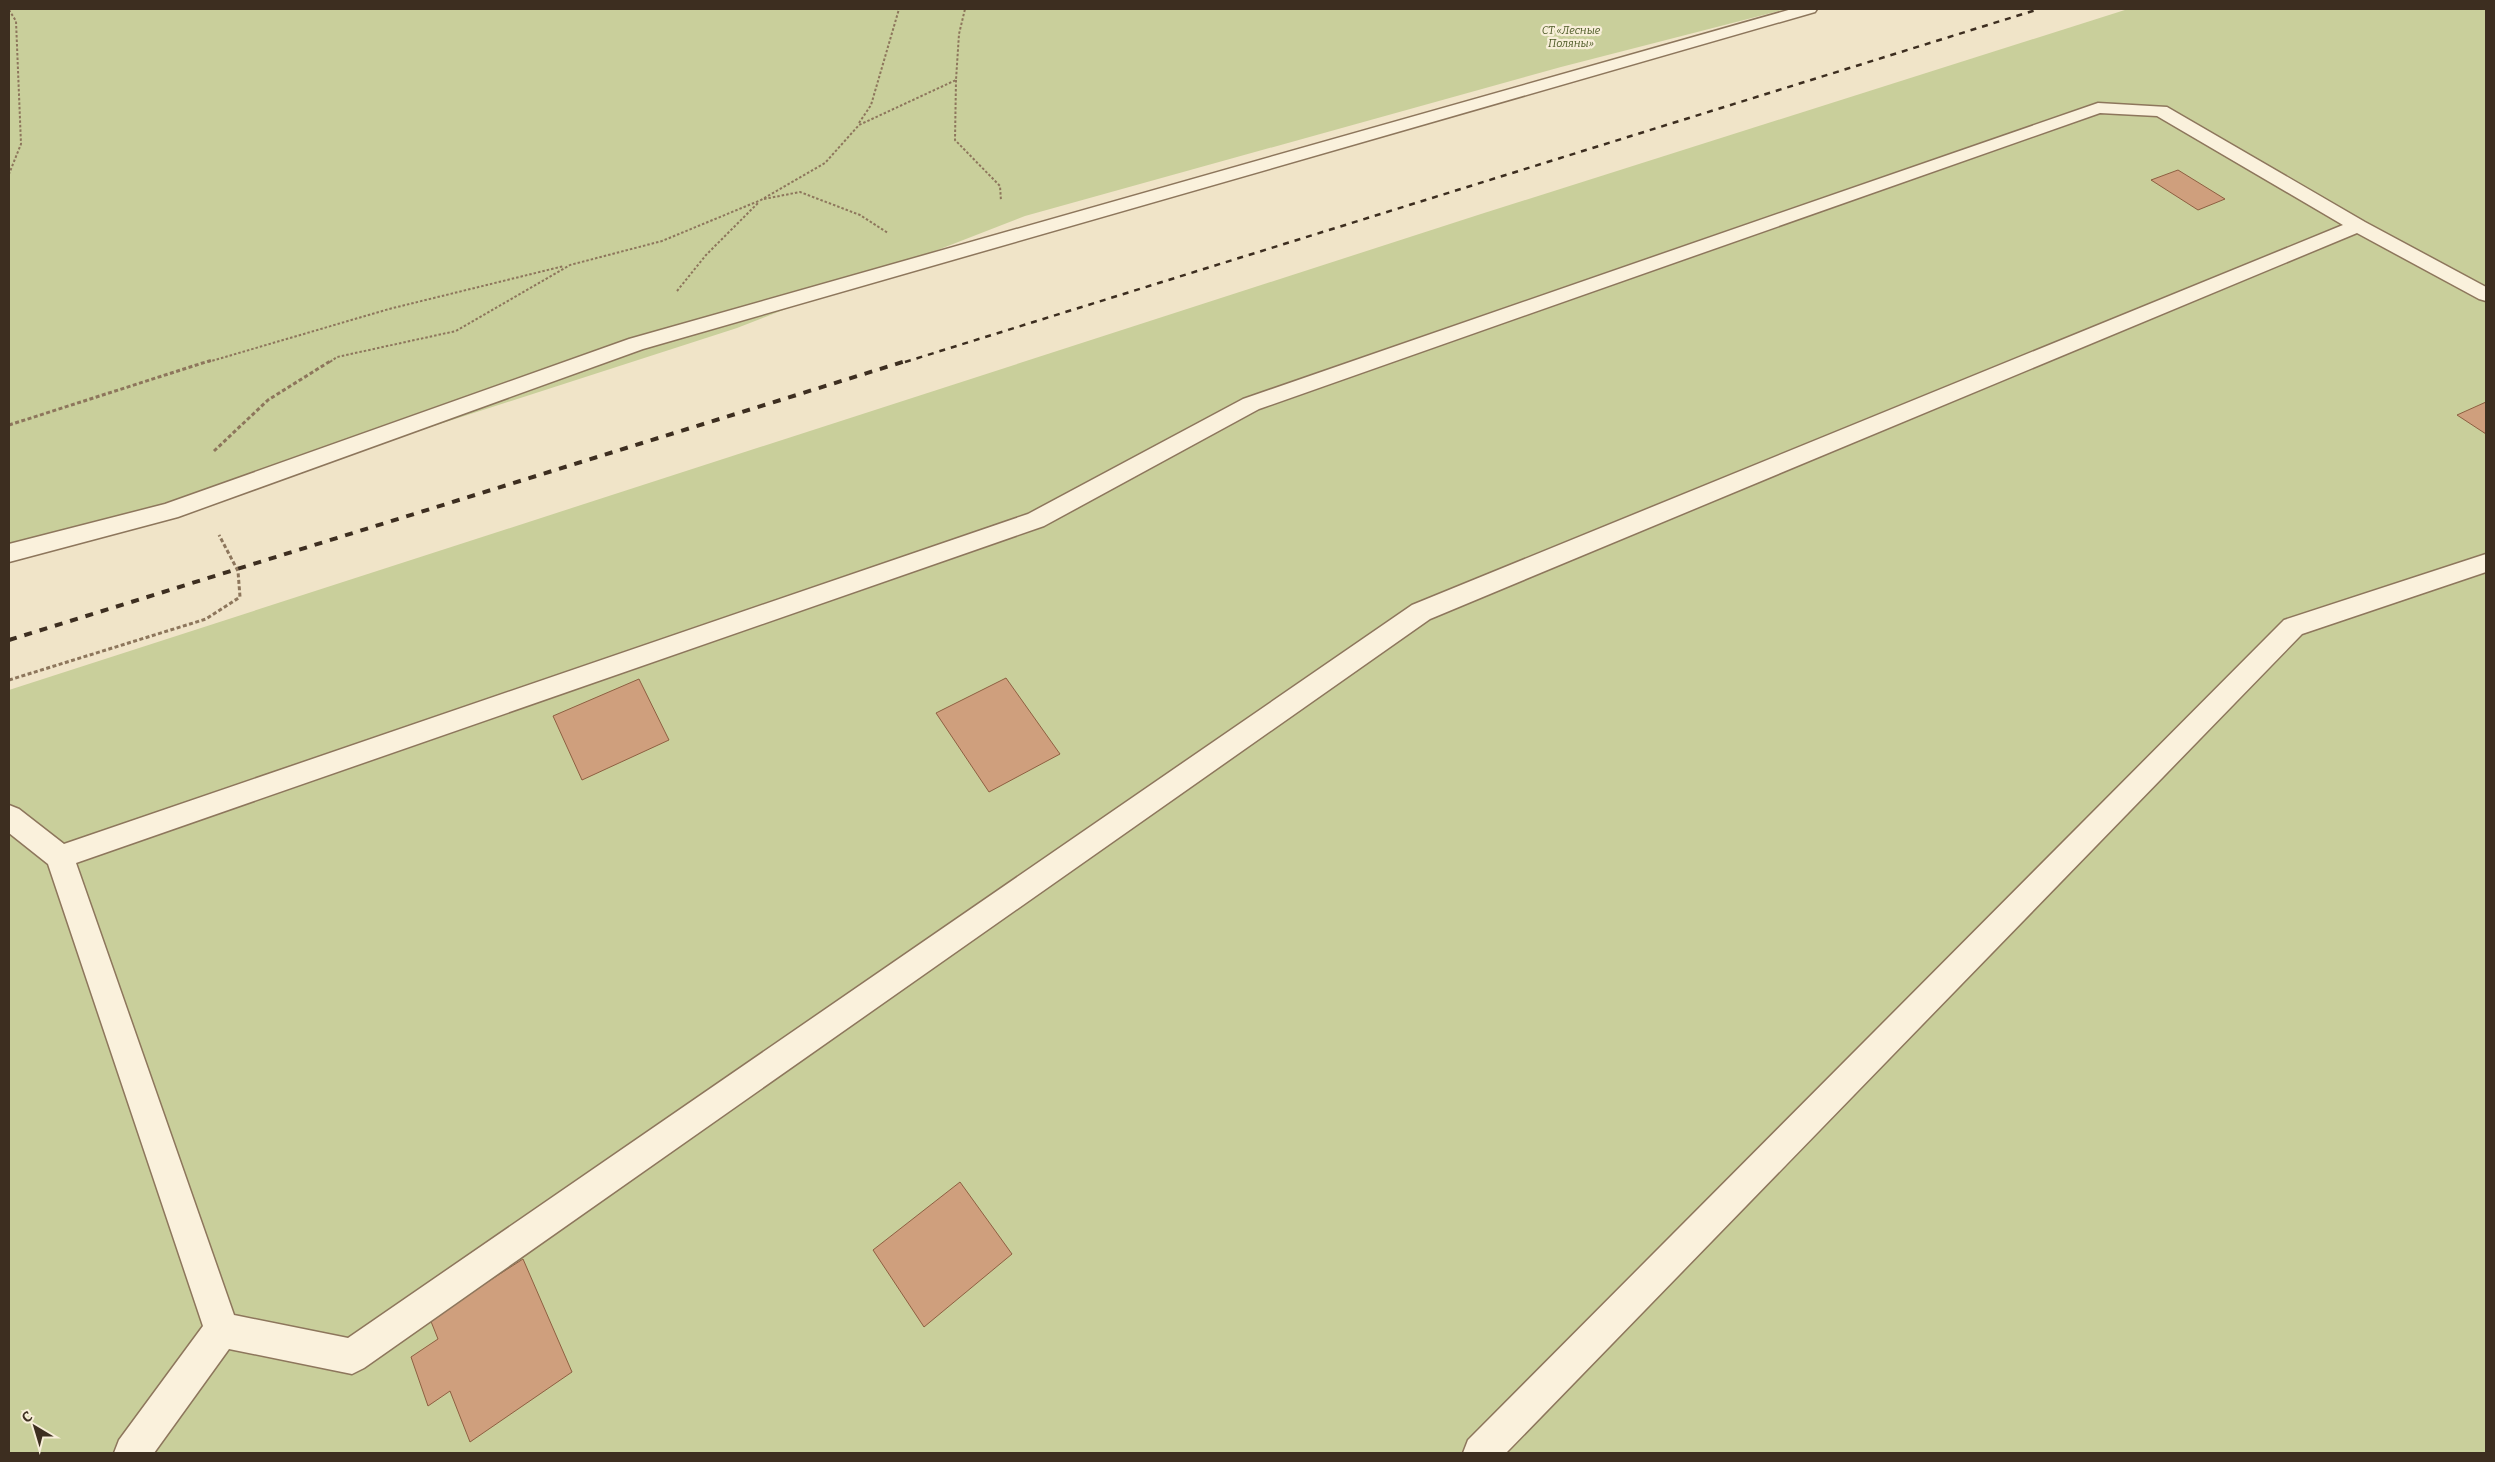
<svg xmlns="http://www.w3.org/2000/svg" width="2495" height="1462" font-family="Bitter,serif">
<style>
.green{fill:#c9cf9b}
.building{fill:#cf9f7d;stroke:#8d5f41}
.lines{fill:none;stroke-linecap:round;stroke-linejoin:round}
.service-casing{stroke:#8d765c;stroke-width:3}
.path-far1{stroke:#8d765c;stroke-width:2;stroke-dasharray:2.5 2;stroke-linecap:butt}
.path{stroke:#8d765c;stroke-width:3;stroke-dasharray:4 2.5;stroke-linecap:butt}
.service{fill:#faf1dc;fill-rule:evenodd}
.rail-far1{stroke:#3d2e20;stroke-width:2.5;stroke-dasharray:6 6;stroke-linecap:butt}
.rail{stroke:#3d2e20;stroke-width:4;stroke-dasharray:8 8;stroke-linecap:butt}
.labels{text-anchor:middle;stroke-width:4.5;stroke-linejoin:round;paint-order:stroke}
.far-park-label{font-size:11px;font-style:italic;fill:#4d5a26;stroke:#f7eed8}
</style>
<rect width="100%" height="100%" fill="#f0e4c8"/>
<g class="green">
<polygon points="9,9 1787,9 1561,67 1025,216 737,328 170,511 9,553"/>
<polygon points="2128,9 2486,9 2486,1453 9,1453 9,690 1481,214"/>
</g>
<g class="building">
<polygon points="2178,170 2225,199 2198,210 2151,180"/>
<polygon points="2486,402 2486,434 2457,415"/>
<polygon points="1006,678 1060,754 989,792 936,713"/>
<polygon points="639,679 669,740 582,780 553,716"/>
<polygon points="960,1182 1012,1254 924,1327 873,1250"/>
<polygon points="523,1259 572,1372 470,1442 450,1391 428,1406 411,1357 438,1339 430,1319"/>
</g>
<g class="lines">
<defs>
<g id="service">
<polygon points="1792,9 1817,9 1815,12 643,349 178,517 9,562 9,544 165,504 629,339"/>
<path d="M2098,103L2167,107L2365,222L2486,287V301L2479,299L2357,233L1430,619L364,1368L352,1374L229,1349L154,1453H114L119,1440L203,1326L48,864L9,833V805L19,809L64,844L1028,514L1243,399ZM2100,113L2157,116L2343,225L1412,605L348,1338L234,1315L76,863L1044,526L1259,409Z"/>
<polygon points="2486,554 2486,572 2302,634 1506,1453 1463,1453 1468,1440 2284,620"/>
</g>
</defs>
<use href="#service" class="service-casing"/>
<g class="path-far1">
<polyline points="9,10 16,21 21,144 9,174"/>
<polyline points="956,80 955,140 1000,186 1001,201"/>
<polyline points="859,123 871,105 899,9"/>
<polyline points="764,199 800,192 860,215 888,233"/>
<polyline points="677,291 706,255 759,202"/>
<polyline points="208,362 389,309 564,266"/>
<polyline points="330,362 337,357 456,331 570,265 662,241 761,200 825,163 859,125 956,80 959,34 965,9"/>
</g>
<g class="path">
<polyline points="9,425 212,360"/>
<polyline points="214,451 268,400 332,360"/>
<polyline points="9,680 206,619 240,597 238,571 219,535"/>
</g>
<use href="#service" class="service"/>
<polyline class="rail-far1" points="905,362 2039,9"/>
<polyline class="rail" points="9,640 909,360"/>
</g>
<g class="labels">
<g class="far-park-label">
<text x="1571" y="34">СТ «Лесные<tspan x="1571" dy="13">Поляны»</tspan></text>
</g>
</g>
<rect width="2495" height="1462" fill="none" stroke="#3d2e20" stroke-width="20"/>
<g transform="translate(35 1427) rotate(322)" stroke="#f7eed8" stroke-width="4" paint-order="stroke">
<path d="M0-4L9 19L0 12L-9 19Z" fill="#3d2e20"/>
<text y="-8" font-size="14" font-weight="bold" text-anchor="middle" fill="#3d2e20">С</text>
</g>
</svg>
